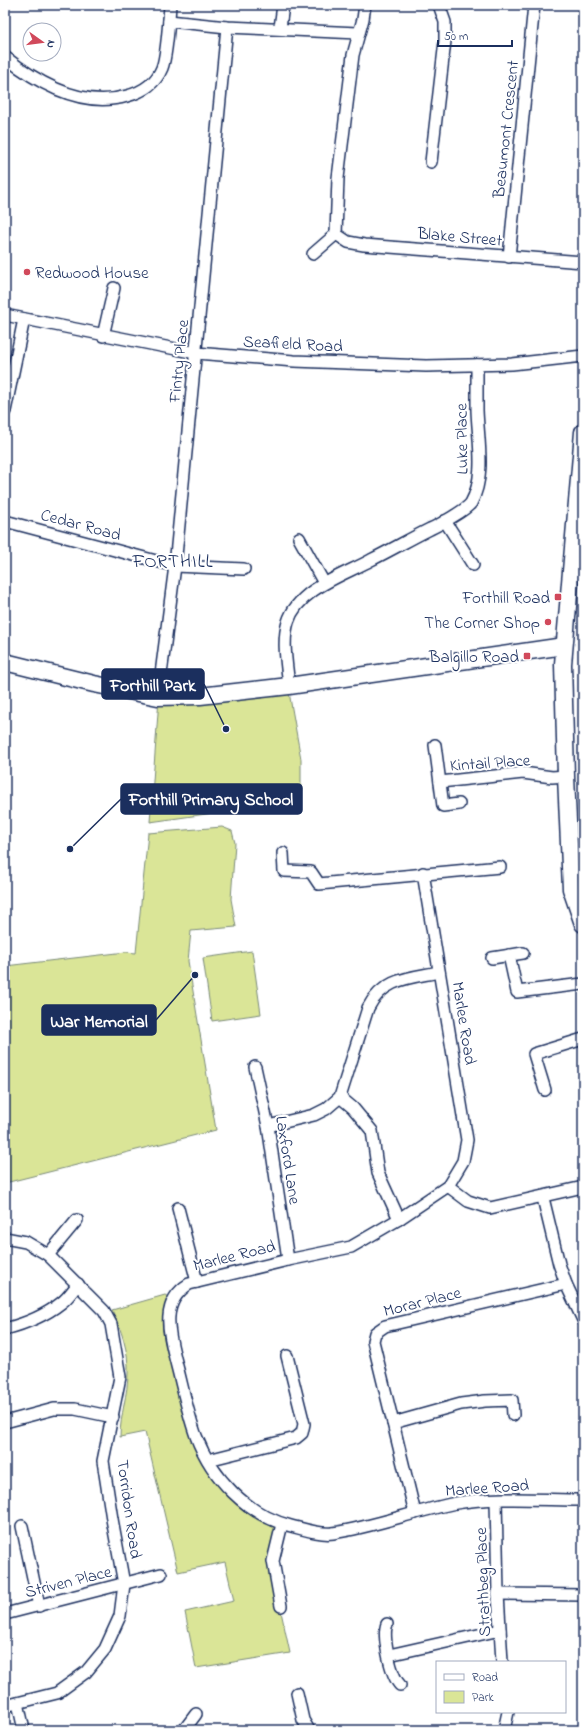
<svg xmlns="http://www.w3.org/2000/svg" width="588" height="1735" font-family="'Indie Flower',sans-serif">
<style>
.green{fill:#dae597;stroke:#7a8a7a}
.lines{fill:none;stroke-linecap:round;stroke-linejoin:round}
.street-casing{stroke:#1b2f5e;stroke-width:14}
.secondary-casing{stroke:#1b2f5e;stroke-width:19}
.street{stroke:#fff;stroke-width:11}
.secondary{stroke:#fff;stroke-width:16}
.poi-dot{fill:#d1495b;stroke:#fff;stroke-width:1.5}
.labels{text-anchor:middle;stroke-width:4;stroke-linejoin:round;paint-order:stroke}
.street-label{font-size:17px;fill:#1b2f5e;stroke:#fff}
.poi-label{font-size:17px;fill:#1b2f5e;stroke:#fff;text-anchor:end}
.quarter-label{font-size:19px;letter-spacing:1px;fill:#1b2f5e;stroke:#fff}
.leader{fill:none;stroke:#1b2f5e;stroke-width:1.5}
.callout-dot{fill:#1b2f5e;stroke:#fff;stroke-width:1.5}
.callout{fill:#1b2f5e;stroke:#1b2f5e;stroke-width:1.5}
.callout-label{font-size:18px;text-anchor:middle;font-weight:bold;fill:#fff}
</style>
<rect width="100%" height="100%" fill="#fff"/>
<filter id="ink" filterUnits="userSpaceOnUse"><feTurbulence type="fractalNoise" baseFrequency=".025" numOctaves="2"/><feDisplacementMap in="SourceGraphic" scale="8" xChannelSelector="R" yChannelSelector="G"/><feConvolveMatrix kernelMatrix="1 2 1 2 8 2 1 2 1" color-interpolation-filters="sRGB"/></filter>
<g filter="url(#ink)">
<g class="green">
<polygon points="289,692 301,759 301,802 249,808 150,822 159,699"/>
<polygon points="222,827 232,831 235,843 231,899 236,927 191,931 188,961 216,1130 5,1183 5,966 126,952 136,953 148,833"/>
<polygon points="252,951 261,1014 212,1021 203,958"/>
<path d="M165,1295L173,1298L171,1336L212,1472L279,1526L270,1561L290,1653L196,1668L185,1612L234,1601L225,1562L178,1572L145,1432L120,1437C120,1415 128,1394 128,1373C129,1352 121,1329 112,1310Z"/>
</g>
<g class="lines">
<defs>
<g id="street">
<polyline points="365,5 363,19 353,55 338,178 336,234 348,242 364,245 583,262"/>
<polyline points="169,21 227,27 358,33"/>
<polyline points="280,28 283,5"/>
<path d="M5,57C39,84 83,109 127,96C142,92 156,83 162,68C167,55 169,20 170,5"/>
<polyline points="431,162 445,41 445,22 439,5"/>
<polyline points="313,254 336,234"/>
<polyline points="509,257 534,5"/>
<polyline points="5,315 196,353 294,361 426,366 512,364 583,356"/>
<polyline points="103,336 114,288"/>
<polyline points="5,411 24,319"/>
<polyline points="5,521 175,566 244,569"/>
<polyline points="445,521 473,565"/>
<polyline points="299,538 324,583"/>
<path d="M289,686C287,665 282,642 288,622C298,589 344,575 371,560C391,550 410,539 430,529C439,525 466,510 471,503C486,476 478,440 477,410C477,395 477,380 477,365"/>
<polyline points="158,697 175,566 227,27"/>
<polyline points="435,745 443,806 459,804"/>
<polyline points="440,782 523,773 552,777 566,776"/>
<polyline points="283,853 284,871 311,872 319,884 500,867"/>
<path d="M423,873L467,1140L463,1161L448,1186L399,1219L351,1247L288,1260L189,1284C158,1303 170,1337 177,1366C183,1389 188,1414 196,1436C212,1478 247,1515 291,1526C303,1529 321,1535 333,1533C374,1527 415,1511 456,1503C496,1496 543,1500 583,1500"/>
<polyline points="509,955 517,992 583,984"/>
<polyline points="492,958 523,953"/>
<polyline points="255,1067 268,1126 288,1260"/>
<polyline points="545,1090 534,1054 583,1039"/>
<polyline points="340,1097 353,1108 372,1131 378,1173 399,1219"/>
<path d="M268,1126L314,1115L326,1109L340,1097L368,1008C383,978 410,978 439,972"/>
<polyline points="448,1186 468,1201 490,1208 583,1187"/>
<polyline points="543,1198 559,1264 566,1284 583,1320"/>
<polyline points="178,1208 197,1282"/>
<polyline points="5,1238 26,1242 48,1255 104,1311 111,1324 120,1377 103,1461 112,1519 124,1584 120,1616 105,1649 86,1672 57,1693 5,1706"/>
<polyline points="48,1255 77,1220"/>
<path d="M5,1329C24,1324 46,1315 61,1303C68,1298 73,1290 78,1284"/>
<polyline points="5,1422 54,1409 75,1409 113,1417"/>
<polyline points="393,1423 461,1404 485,1401 512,1400 513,1415"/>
<polyline points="208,1460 296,1438 302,1433 304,1424 287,1356"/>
<polyline points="496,1500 498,1594 502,1662"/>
<polyline points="415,1513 373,1341 375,1333 385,1326 566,1284"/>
<polyline points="22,1526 39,1606"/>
<polyline points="498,1594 583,1595"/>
<polyline points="281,1606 273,1561 282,1524"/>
<polyline points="5,1614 161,1574"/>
<path d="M387,1624C382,1636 391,1676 400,1685"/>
<polyline points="389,1655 500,1630"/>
<polyline points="297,1693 303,1720 309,1730"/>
<polyline points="18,1703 24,1730"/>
<polyline points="184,1730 196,1714"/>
<polyline points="504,1730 508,1712"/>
</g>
<g id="secondary">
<polyline points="583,432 563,664 566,776 571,889 583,924"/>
<polyline points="5,662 94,684 158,697 200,696 289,686 564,646"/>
</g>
</defs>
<use href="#street" class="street-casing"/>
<use href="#secondary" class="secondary-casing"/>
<use href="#street" class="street"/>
<use href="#secondary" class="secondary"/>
</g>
</g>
<g class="poi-dot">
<circle cx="27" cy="272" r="4"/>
<rect x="554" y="593" width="8" height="8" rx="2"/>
<circle cx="548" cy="622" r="4"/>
<rect x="523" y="652" width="8" height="8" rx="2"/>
</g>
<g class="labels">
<g class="street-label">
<text transform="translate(505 129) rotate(-84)" y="6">Beaumont Crescent</text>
<text transform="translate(460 236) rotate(5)" y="6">Blake Street</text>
<text transform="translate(293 343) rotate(3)" y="6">Seafield Road</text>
<text transform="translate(178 361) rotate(-84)" y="6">Fintry Place</text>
<text transform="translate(461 439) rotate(-91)" y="6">Luke Place</text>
<text transform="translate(81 524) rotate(15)" y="6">Cedar Road</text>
<text transform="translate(490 762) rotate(-4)" y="6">Kintail Place</text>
<text transform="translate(465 1023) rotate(81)" y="6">Marlee Road</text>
<text transform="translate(289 1160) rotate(81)" y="6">Laxford Lane</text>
<text transform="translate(234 1255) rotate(-14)" y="6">Marlee Road</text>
<text transform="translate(422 1301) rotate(-14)" y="6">Morar Place</text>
<text transform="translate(487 1487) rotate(-4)" y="6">Marlee Road</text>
<text transform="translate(130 1509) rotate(82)" y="6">Torridon Road</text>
<text transform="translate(68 1581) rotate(-14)" y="6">Striven Place</text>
<text transform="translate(482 1582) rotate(-92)" y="6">Strathbeg Place</text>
</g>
<g class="poi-label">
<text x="35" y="278" text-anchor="start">Redwood House</text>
<text x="550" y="603">Forthill Road</text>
<text x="540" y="628">The Corner Shop</text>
<text x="519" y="662">Balgillo Road</text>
</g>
<g class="quarter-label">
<text x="173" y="567">FORTHILL</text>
</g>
</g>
<path class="leader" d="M226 729L204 684M70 849L121 799M195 975L156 1020"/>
<g class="callout-dot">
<circle cx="226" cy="729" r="4"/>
<circle cx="70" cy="849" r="4"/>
<circle cx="195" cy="975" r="4"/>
</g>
<g class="callout">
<rect x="102" y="669" width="102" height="30" rx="4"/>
<rect x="121" y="784" width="181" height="30" rx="4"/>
<rect x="42" y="1005" width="114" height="30" rx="4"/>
</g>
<g class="callout-label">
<text x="153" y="691">Forthill Park</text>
<text x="211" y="805">Forthill Primary School</text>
<text x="99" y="1027">War Memorial</text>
</g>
<rect width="588" height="1735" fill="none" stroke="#fff" stroke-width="20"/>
<rect x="10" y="10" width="568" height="1715" fill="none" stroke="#1b2f5e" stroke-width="1.5" filter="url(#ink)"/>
<rect x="436" y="1661" width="130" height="52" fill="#ffffff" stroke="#a4acbf"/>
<rect x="444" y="1674" width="20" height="6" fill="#ffffff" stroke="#a4acbf"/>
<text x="472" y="1681" font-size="12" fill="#1b2f5e">Road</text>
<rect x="444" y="1691" width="20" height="12" fill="#dae597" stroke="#a4acbf"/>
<text x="472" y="1701" font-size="12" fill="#1b2f5e">Park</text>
<g transform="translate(42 42) rotate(104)"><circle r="19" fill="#ffffff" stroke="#a4acbf"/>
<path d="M0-3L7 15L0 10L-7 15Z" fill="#d1495b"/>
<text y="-6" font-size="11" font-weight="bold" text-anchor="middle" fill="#1b2f5e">N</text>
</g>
<path d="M438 40v6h74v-6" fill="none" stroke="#1b2f5e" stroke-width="2"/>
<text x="444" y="40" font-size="12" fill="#1b2f5e" stroke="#ffffff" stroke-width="3" paint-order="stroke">50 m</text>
</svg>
